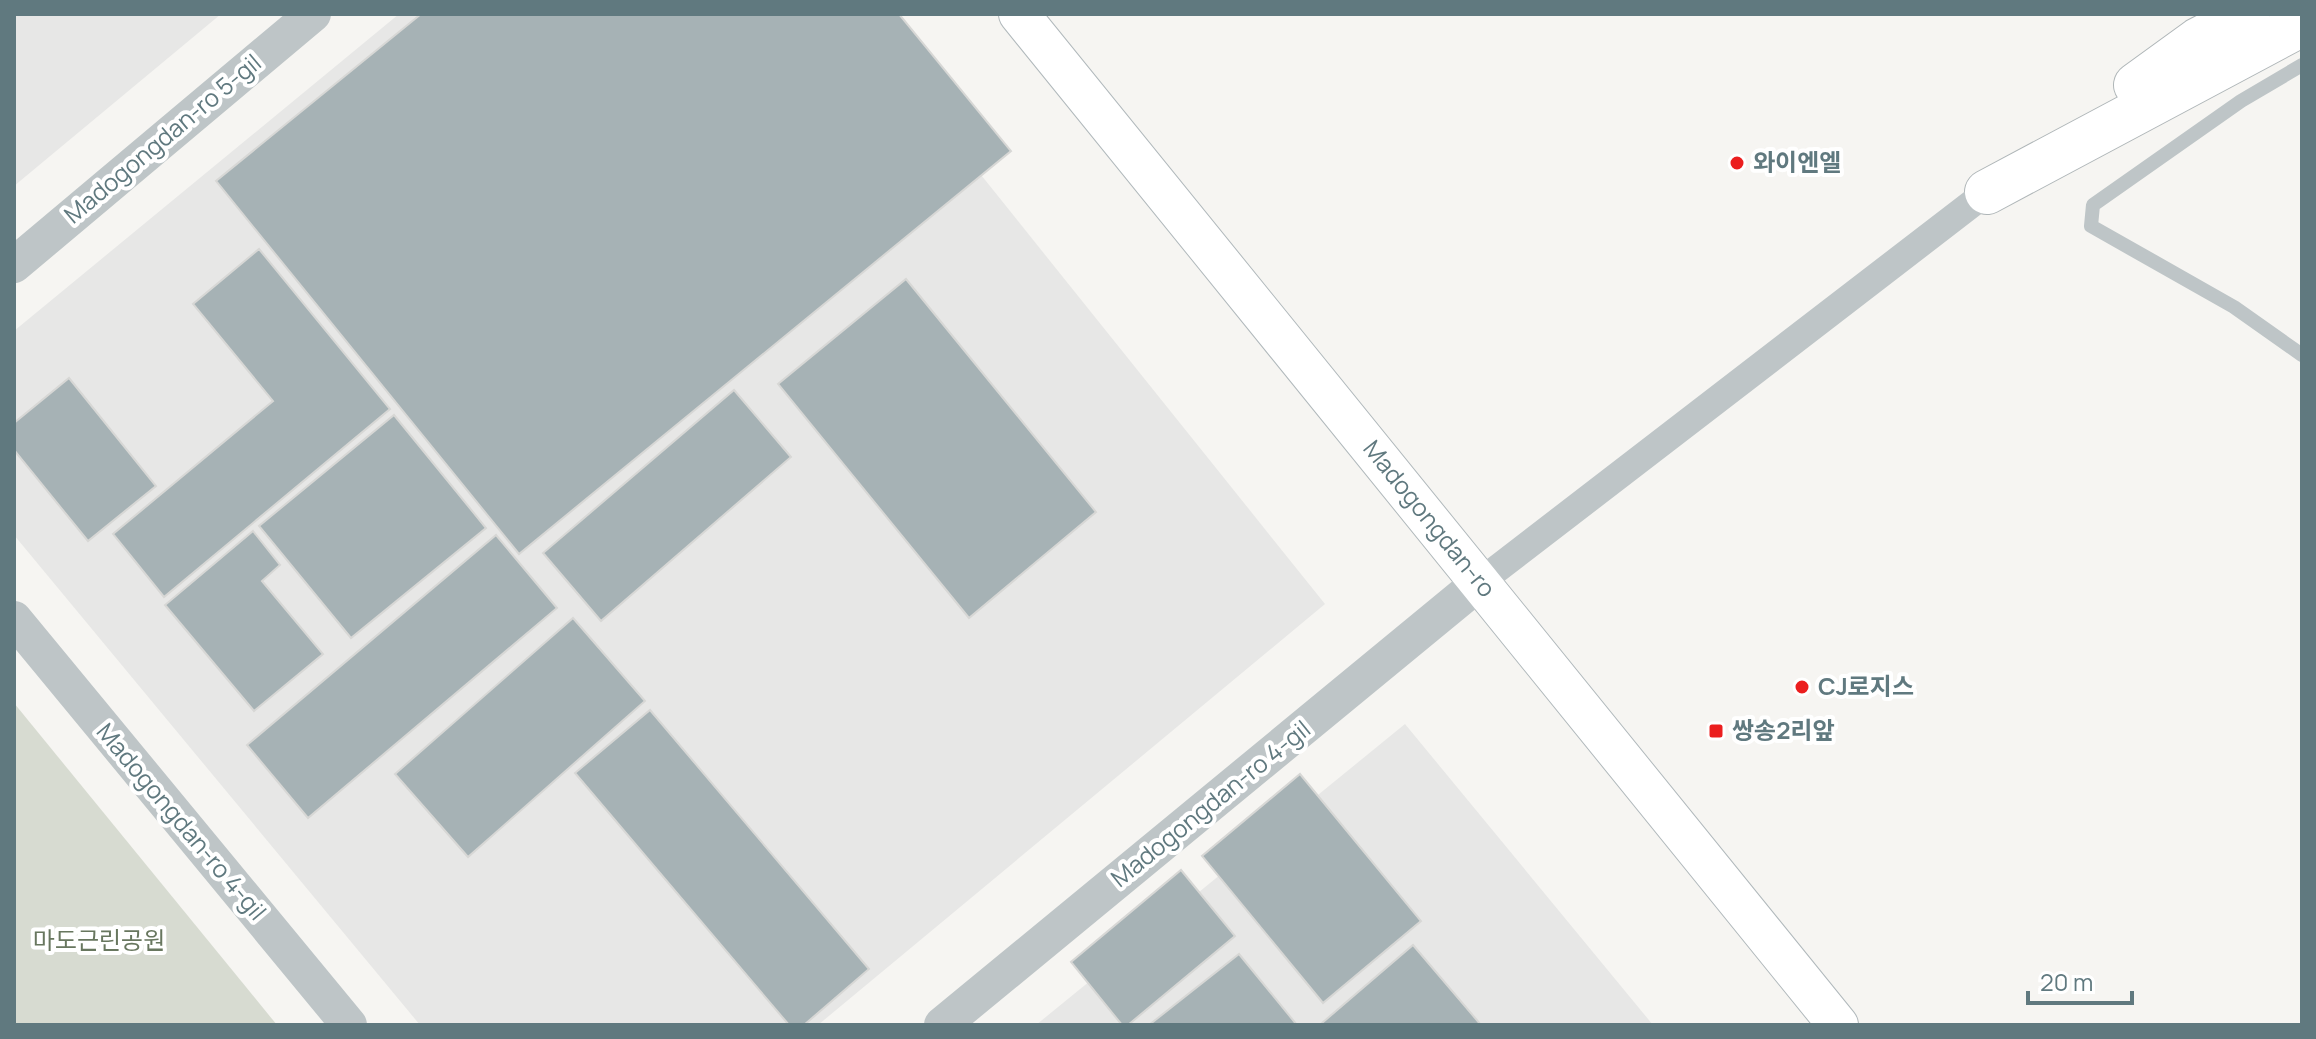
<svg xmlns="http://www.w3.org/2000/svg" width="2316" height="1039" font-family="Manrope,'Noto Sans KR',sans-serif">
<style>
.built{fill:#e7e7e6}
.green{fill:#d7dbd1}
.building{fill:#a6b2b5;stroke:#d7d7d5;stroke-width:2}
.lines{fill:none;stroke-linecap:round;stroke-linejoin:round}
.secondary-casing{stroke:#b1b9bc;stroke-width:42}
.motorway-casing{stroke:#afb6b8;stroke-width:46}
.service{stroke:#bec5c7;stroke-width:14}
.minor{stroke:#bec5c7;stroke-width:28}
.tertiary{stroke:#bec5c7;stroke-width:36}
.secondary{stroke:#fff;stroke-width:40}
.motorway{stroke:#fff;stroke-width:44}
.poi-dot{fill:#eb1e1e;stroke:#fff;stroke-width:3}
.labels{text-anchor:middle;stroke-width:8;stroke-linejoin:round;paint-order:stroke}
.street-label{font-size:24px;fill:#60797f;stroke:#fff}
.poi-label{font-size:24px;font-weight:bold;fill:#60797f;stroke:#fff;text-anchor:start}
.park-label{font-size:24px;fill:#68775f;stroke:#fff}
</style>
<rect width="100%" height="100%" fill="#f6f5f2"/>
<g class="built">
<polygon points="14,14 221,14 14,186"/>
<polygon points="399,14 852,14 1325,604 818,1025 420,1025 14,535 14,331"/>
<polygon points="1405,724 1653,1025 1036,1025"/>
</g>
<polygon class="green" points="14,703 277,1025 14,1025"/>
<g class="building">
<polygon points="421,14 899,14 1011,151 519,554 216,181"/>
<polygon points="259,249 390,409 164,597 113,534 273,401 193,304"/>
<polygon points="906,279 1096,512 969,618 778,384"/>
<polygon points="69,378 156,486 88,541 14,450 14,423"/>
<polygon points="734,390 791,457 601,621 543,553"/>
<polygon points="394,415 486,528 351,638 259,526"/>
<polygon points="253,531 280,565 262,581 323,654 254,711 165,605"/>
<polygon points="496,535 557,608 308,818 247,745"/>
<polygon points="573,618 645,701 468,857 395,774"/>
<polygon points="650,710 869,969 804,1025 789,1025 575,773"/>
<polygon points="1300,774 1421,921 1323,1003 1202,856"/>
<polygon points="1181,870 1235,936 1128,1025 1122,1025 1071,962"/>
<polygon points="1413,945 1481,1025 1324,1025 1322,1023"/>
<polygon points="1239,954 1297,1025 1149,1025"/>
</g>
<g class="lines">
<defs>
<polyline id="secondary" points="1019,14 1838,1025"/>
<g id="motorway">
<polyline points="2136,85 2198,40 2248,14"/>
<polyline points="1987,192 2302,24"/>
</g>
</defs>
<use href="#secondary" class="secondary-casing"/>
<use href="#motorway" class="motorway-casing"/>
<polyline class="service" points="2302,65 2241,101 2093,205 2091,226 2234,307 2302,355"/>
<polyline class="minor" points="1480,582 1987,192"/>
<g class="tertiary">
<polyline points="14,265 313,14"/>
<polyline points="14,619 349,1025"/>
<polyline points="942,1025 1480,582"/>
</g>
<use href="#secondary" class="secondary"/>
<use href="#motorway" class="motorway"/>
</g>
<g class="poi-dot">
<circle cx="1737" cy="163" r="8"/>
<circle cx="1802" cy="687" r="8"/>
<rect x="1708" y="723" width="16" height="16" rx="4"/>
</g>
<g class="labels">
<g class="street-label">
<text transform="translate(163 139) rotate(-40)" y="8">Madogongdan-ro 5-gil</text>
<text transform="translate(1429 519) rotate(51)" y="8">Madogongdan-ro</text>
<text transform="translate(1211 804) rotate(-39)" y="8">Madogongdan-ro 4-gil</text>
<text transform="translate(181 822) rotate(50)" y="8">Madogongdan-ro 4-gil</text>
</g>
<g class="poi-label">
<text x="1753" y="171">와이엔엘</text>
<text x="1818" y="695">CJ로지스</text>
<text x="1732" y="739">쌍송2리앞</text>
</g>
<g class="park-label">
<text x="99" y="949">마도근린공원</text>
</g>
</g>
<rect width="2316" height="1039" fill="none" stroke="#60797f" stroke-width="32"/>
<path d="M2028 991v12h104v-12" fill="none" stroke="#60797f" stroke-width="4"/>
<text x="2040" y="991" font-size="24" fill="#60797f" stroke="#ffffff" stroke-width="6" paint-order="stroke">20 m</text>
</svg>
